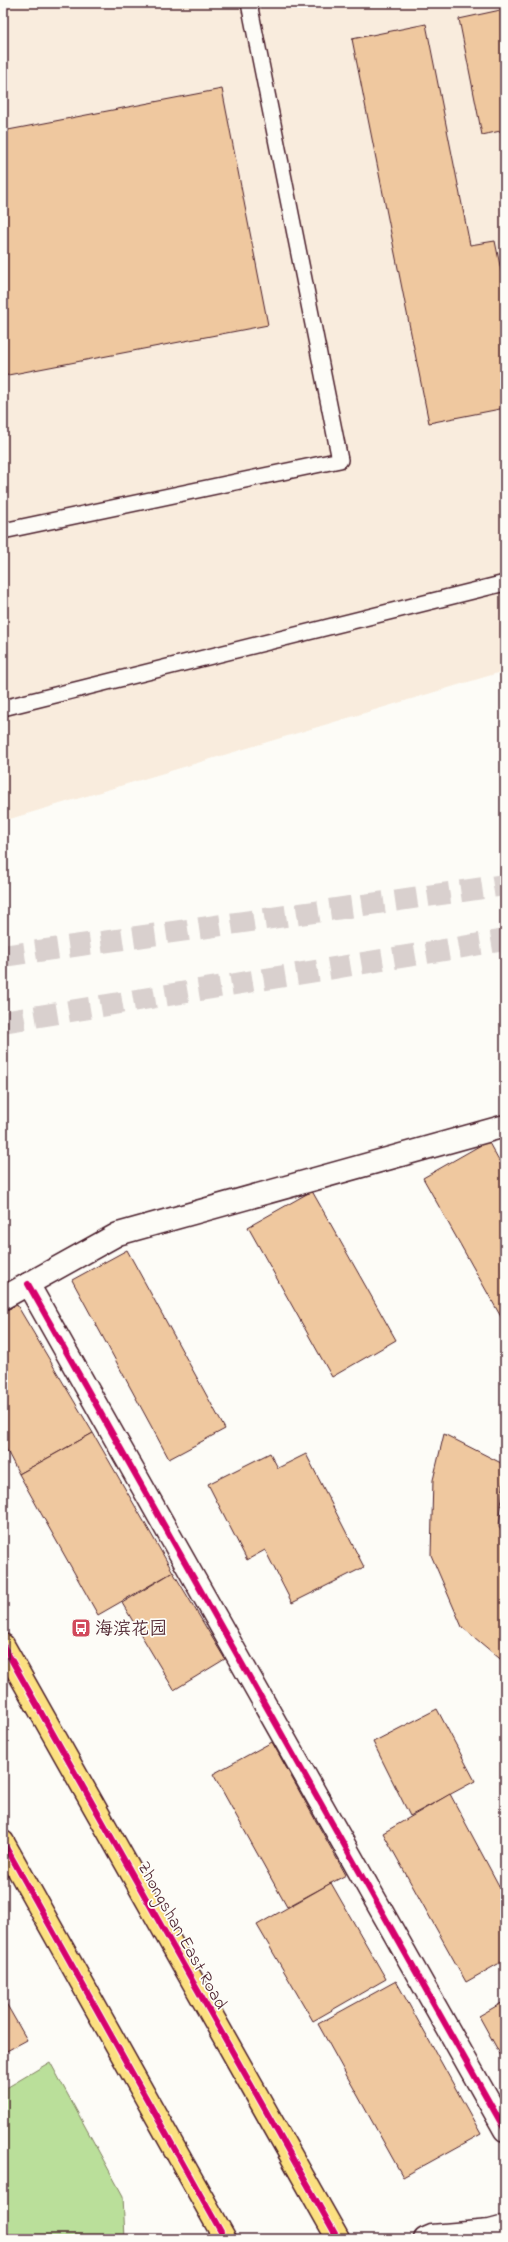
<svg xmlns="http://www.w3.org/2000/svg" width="508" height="2242" font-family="'Indie Flower','LXGW WenKai TC',sans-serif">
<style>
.built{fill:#f9ecdd}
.green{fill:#badf9a;stroke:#827f62}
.building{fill:#efc89f;stroke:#4a1f2b}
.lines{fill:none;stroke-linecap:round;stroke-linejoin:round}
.trunk-tunnel{stroke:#d9d0ce;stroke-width:22;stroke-dasharray:22 11;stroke-linecap:butt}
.service-casing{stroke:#4a1f2b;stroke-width:18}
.minor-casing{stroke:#4a1f2b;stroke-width:25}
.primary-casing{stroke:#4a1f2b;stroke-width:25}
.service{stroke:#fdfcf7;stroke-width:15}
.minor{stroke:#fdfcf7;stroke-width:22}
.primary{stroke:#fce080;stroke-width:22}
.cycleway-casing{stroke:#fdfcf7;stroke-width:8}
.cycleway{stroke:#d6006c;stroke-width:6}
.labels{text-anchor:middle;stroke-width:3.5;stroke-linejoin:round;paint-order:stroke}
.poi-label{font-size:18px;fill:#4a1f2b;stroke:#fdfcf7;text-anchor:start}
.street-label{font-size:18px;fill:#4a1f2b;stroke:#fdfcf7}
</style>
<rect width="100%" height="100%" fill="#fdfcf7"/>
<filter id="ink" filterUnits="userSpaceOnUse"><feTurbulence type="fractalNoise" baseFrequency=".025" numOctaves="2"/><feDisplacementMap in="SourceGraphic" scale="8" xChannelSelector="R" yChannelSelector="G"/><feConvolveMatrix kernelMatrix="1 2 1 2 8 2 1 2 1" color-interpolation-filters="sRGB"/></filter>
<g filter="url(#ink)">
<polygon class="built" points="3,3 505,3 505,671 3,821"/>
<polygon class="green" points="50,2062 123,2196 125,2239 3,2239 3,2090"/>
<g class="building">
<polygon points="505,9 505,130 482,135 459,19"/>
<polygon points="426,24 470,245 495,241 505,290 505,408 429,423 352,39"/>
<polygon points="222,89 268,325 3,376 3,131"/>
<polygon points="488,1141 505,1172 505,1324 423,1178"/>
<polygon points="312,1191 396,1340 332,1377 248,1227"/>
<polygon points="127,1250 225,1429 169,1459 72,1280"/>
<polygon points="17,1305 93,1433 19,1474 3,1443 3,1312"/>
<polygon points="93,1433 173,1572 98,1615 19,1474"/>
<polygon points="444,1434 505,1465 499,1527 505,1537 505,1663 462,1627 431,1555 433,1480"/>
<polygon points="270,1453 278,1468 306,1454 364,1567 292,1603 265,1550 247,1560 208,1484"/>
<polygon points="173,1572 225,1659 174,1690 122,1603"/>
<polygon points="437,1709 475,1781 410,1816 373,1742"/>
<polygon points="272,1742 346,1875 287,1907 213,1774"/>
<polygon points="450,1794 505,1897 505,1960 466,1982 383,1833"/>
<polygon points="331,1883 386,1979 313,2021 257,1925"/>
<polygon points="396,1981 481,2134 403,2177 318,2024"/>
<polygon points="3,1998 27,2040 3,2053"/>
<polygon points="505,2001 505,2063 479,2016"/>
</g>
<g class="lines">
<g class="trunk-tunnel">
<polyline points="3,956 505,885"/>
<polyline points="3,1022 505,940"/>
</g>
<defs>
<g id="service">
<polyline points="3,531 340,460 249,3"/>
<polyline points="3,708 505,583"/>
</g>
<g id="minor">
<polyline points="28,1284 505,2130"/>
<polyline points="3,1298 118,1234 505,1126"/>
<polyline points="425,2239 432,2236 490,2231 505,2227"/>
</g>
<g id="primary">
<polyline points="3,1645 338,2239"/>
<polyline points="3,1842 225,2239"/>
</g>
</defs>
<use href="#service" class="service-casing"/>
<use href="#minor" class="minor-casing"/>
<use href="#primary" class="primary-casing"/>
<use href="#service" class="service"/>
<use href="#minor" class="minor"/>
<use href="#primary" class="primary"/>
<defs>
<g id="cycleway">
<polyline points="28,1284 505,2130"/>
<polyline points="3,1645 338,2239"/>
<polyline points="3,1842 225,2239"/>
</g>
</defs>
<use href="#cycleway" class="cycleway-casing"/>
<use href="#cycleway" class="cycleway"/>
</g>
</g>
<defs>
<symbol id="bus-square" viewBox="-11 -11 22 22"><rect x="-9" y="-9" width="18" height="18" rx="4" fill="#d1495b" stroke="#fdfcf7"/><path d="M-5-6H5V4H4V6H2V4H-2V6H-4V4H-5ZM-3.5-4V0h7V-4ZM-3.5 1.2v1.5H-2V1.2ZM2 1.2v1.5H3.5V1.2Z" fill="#fff"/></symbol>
</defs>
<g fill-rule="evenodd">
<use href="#bus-square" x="70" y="1617" width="22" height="22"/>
</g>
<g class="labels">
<g class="poi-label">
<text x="95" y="1634">海滨花园</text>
</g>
<g class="street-label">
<text transform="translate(183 1935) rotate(61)" y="6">Zhongshan East Road</text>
</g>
</g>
<rect width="508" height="2242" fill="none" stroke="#fdfcf7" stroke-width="16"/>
<rect x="8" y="8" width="492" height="2226" fill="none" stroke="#4a1f2b" stroke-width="1.5" filter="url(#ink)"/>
</svg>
